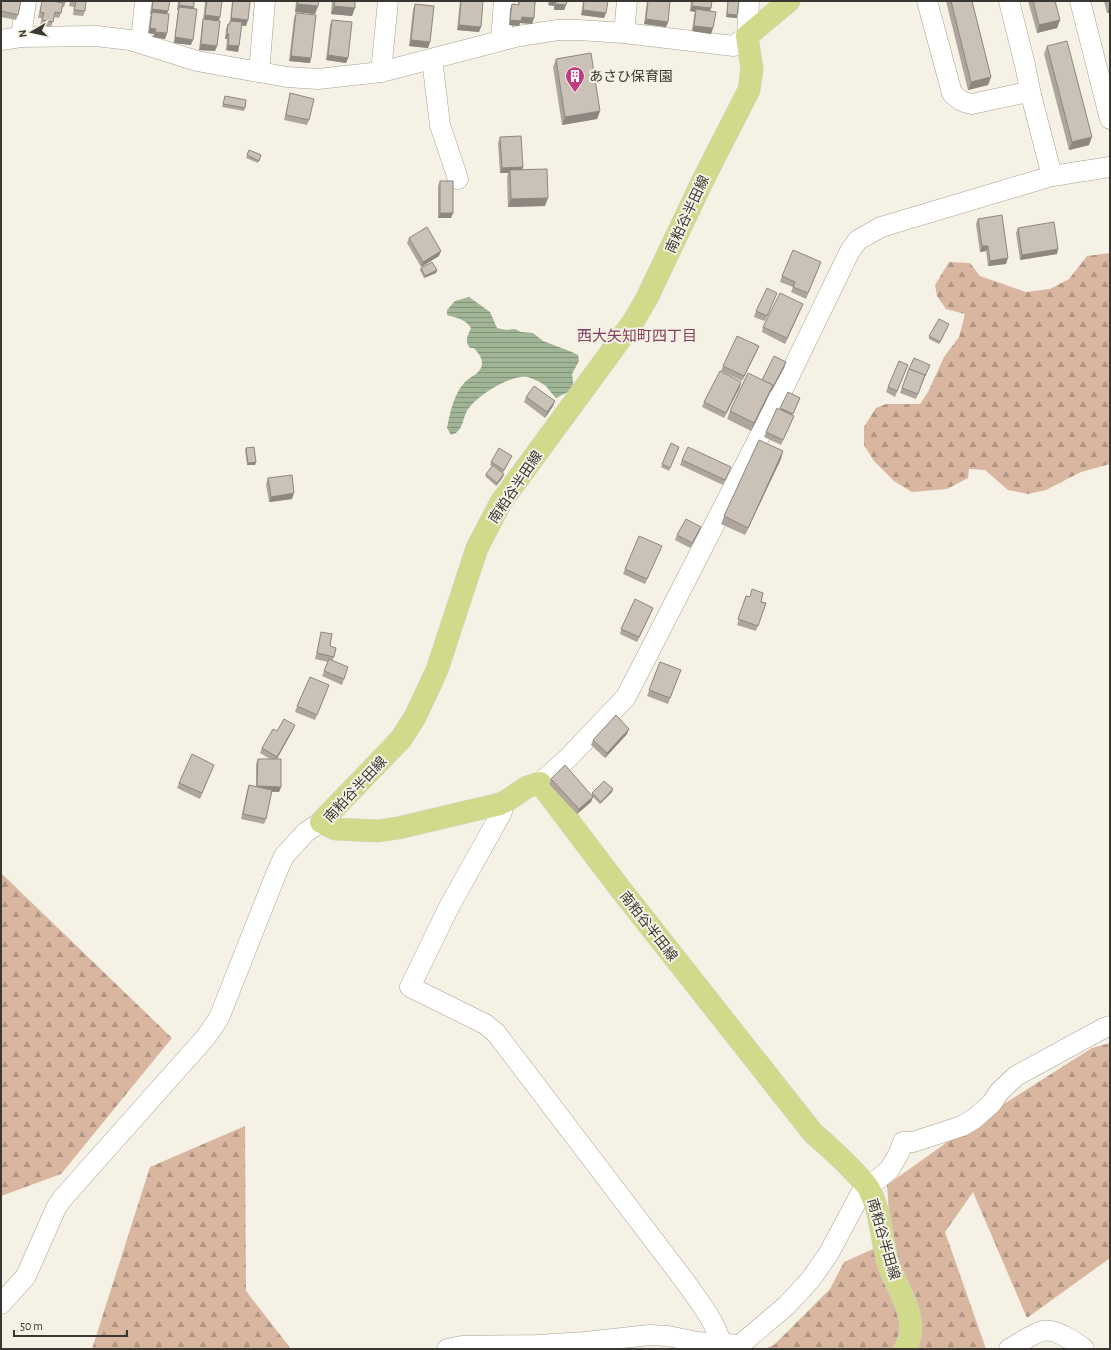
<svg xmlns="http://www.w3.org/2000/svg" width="1111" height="1350" font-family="'Alegreya Sans','Noto Sans JP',sans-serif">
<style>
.forest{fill:url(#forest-firs)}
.water{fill:url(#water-rules)}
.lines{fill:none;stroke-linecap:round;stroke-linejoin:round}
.minor-casing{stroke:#a4a094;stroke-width:21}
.major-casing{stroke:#d3d3d2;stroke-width:23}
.minor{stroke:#fff;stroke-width:20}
.major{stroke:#d1d98a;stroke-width:22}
.wall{fill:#aea69d}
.shaded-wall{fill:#8d8780}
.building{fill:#cac1b7;stroke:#8d8780}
.labels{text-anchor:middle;stroke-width:4;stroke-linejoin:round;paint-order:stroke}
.poi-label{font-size:14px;fill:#383732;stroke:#f5f1e4;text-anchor:start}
.street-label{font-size:14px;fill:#383732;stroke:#f5f1e4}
.neighbourhood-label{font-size:15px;fill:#813e5e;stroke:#f5f1e4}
</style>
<defs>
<pattern id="forest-firs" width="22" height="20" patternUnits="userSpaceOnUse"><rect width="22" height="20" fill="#d9b6a0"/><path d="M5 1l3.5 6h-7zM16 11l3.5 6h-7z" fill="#b19583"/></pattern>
<pattern id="water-rules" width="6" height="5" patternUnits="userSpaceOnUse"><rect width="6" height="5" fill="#9fb595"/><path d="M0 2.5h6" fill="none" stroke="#83947a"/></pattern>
</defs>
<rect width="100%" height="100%" fill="#f5f1e4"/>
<g class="forest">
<polygon points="1110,253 1110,464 1081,472 1046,490 1028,494 1008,490 985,470 969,469 968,478 947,489 912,492 894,481 874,461 864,445 864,427 876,408 886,404 920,404 928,392 944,357 959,337 965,314 946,309 937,296 935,285 949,262 970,263 980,276 1026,292 1050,289 1069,279 1087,256"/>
<polygon points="1,873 172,1038 61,1174 1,1196"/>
<polygon points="1110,1043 1110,1258 1027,1318 973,1192 945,1232 986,1349 764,1349 774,1345 830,1289 844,1262 891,1241 887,1185 974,1123 1092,1048"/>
<polygon points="245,1126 246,1291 291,1349 92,1349 150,1167"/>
</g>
<path class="water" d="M469,297L490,312L497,328L506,330L515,329L521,332L533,333L543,341L572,352L578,355L579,361L572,374L574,389L556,398C552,394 549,390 546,386C544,384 530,377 527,377C509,375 476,396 467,411C462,420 463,432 451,435L447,428C450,413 454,393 465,382C471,376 480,374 482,365C483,358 478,353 474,348H470C464,341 468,335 471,328C465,319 457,318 447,315V310L455,301Z"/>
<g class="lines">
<defs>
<g id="minor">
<path d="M927,1L952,93C958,100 964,103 972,104L1023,93L1031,95L1052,176"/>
<polyline points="1009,1 1025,65 1031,95"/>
<polyline points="1080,1 1110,119"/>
<polyline points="624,33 627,1"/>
<polyline points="21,37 26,1"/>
<polyline points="1,40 21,37 96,36 130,40 197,61 287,77 318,79 381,72 519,36 558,30 578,30 624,33 734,46 747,36 749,1"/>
<polyline points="501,40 504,1"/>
<polyline points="141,42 145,1"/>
<polyline points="432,59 440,125 458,179"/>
<polyline points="259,72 265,1"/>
<polyline points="381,72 388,1"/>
<polyline points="540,783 569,757 626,697 766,424 850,251 858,240 881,227 1052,176 1110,167"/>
<path d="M500,804L502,812L450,905L410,987L485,1024L496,1033L684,1280C698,1300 714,1319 721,1343"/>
<polyline points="1,1304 26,1276 56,1208 62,1199 206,1037 219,1018 276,874 284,856 306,832 321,822"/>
<polyline points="447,1349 462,1346 538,1345 585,1342 650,1335 668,1336 697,1342 740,1345 787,1305 811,1279 829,1253 861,1193 889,1170 899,1153 903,1142 913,1142 962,1126 974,1119 992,1103 999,1092 1016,1076 1104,1028 1110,1026"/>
<path d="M1009,1349C1019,1344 1033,1333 1043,1331C1054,1328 1076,1342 1084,1349"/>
</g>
<path id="major" d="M789,1L747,36L752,69L749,90L704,178L647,298L633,322L501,502L477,548L437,670L415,717L401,739L321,822L335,829L378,831L398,828L500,804L508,800L527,787L540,783L618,886L813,1133C829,1147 845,1161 859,1177C863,1181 867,1185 869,1189C881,1212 881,1238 888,1263C894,1282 907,1299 910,1320C912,1330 910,1340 905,1349"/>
</defs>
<use href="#minor" class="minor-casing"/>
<use href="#major" class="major-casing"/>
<use href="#minor" class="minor"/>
<use href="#major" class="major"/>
</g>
<g class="wall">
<polygon points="1,1 18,15 16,20 1,17"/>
<polygon points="42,1 66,1 64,7 62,7 61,13 59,18 54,17 51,27 40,25 42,18 38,18 41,5"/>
<polygon points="70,1 86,1 85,11 83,16 73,15 74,7 69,6"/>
<polygon points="152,1 170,1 167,14 167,33 165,39 153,37 154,34 148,33 150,17 151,14 150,14"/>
<polygon points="178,1 194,1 193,8 191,45 174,43 178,10 177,10"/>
<polygon points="205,1 222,1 219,21 217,46 215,51 199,50 202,24 203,21"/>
<polygon points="232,1 250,1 246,26 242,25 239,46 238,52 226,50 227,39 225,39 226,29 228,24 229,24 230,23"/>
<polygon points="296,1 319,1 318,6 315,14 295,12"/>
<polygon points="332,1 355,1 352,16 331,14"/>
<polygon points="460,1 483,1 479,32 457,30"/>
<polygon points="518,1 536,1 535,5 534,18 532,24 520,23 519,26 509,25 510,9 512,4 518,5"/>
<polygon points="549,1 567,1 566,5 564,10 554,10 554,6 548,5"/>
<polygon points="583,1 608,1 604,18 581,15"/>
<polygon points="647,1 670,1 668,22 666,27 644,24"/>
<polygon points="691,1 712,1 711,8 710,11 713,28 711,34 692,31 694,15 695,12 690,11"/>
<polygon points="728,1 739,1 737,15 737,18 726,17"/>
<polygon points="946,1 972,1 991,77 988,85 968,90"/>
<polygon points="1028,1 1055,1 1060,20 1057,28 1037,33"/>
<polygon points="1104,1 1110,1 1110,12 1107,13"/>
<polygon points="415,4 430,42 428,48 409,46 413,9"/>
<polygon points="296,13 310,63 289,61 294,18"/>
<polygon points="332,20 348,58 346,63 326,60 330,25"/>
<polygon points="1047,46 1089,145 1069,150 1044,54"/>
<polygon points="556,59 600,111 597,119 562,125 553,67"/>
<polygon points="290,93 309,120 307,125 284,120 289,99"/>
<polygon points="225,96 245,108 244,111 222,107"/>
<polygon points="500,137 523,167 522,170 545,206 508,207 507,178 508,173 500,173 498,143"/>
<polygon points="249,150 261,155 258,163 246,158"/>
<polygon points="440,181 453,213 451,218 438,218 438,186"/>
<polygon points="978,219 1006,264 988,266 986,251 980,252 976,224"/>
<polygon points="1018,228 1057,254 1020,260 1016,233"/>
<polygon points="409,238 439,256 421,267 407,243"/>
<polygon points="821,262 806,299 791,292 793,287 780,282 782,276"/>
<polygon points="421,268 437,270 436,273 424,278 420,270"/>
<polygon points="775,298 765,321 754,317 756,311"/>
<polygon points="803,304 785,344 762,332 763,327"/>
<polygon points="948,327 939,344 929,339 929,336"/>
<polygon points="759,346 757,351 742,381 721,371 723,366"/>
<polygon points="786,362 784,368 771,392 771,391 751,431 727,419 730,411 762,380"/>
<polygon points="908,365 895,397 886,392 888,387"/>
<polygon points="930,365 924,379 916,399 900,393 909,369"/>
<polygon points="740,387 724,418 702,407 704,402"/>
<polygon points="788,392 800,398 792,415 794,416 792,421 781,445 764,437 766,432 780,410"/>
<polygon points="526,397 553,406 545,418 524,402"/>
<polygon points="671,443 679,447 669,471 661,467"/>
<polygon points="246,448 256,462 255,465 247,465 245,450"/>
<polygon points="512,456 503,473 500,471 503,477 496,486 485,476 486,474 492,466 490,465 491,462"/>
<polygon points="781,459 745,535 721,524 724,516"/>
<polygon points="682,460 731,467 723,485 680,465"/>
<polygon points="268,478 292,499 269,502 266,484"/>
<polygon points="701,527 699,532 690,548 675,540 677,535"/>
<polygon points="660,551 645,584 623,574 625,569"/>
<polygon points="746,596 766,603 756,631 737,625"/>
<polygon points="651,613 637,642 620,634 621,629"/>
<polygon points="321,632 330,646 334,657 332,661 348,667 342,685 322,676 328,662 315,659 320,637"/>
<polygon points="660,662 681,670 668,704 647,696"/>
<polygon points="327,691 315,720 295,712 297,706"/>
<polygon points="293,730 277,759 281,787 279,792 272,792 266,819 264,824 241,819 247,791 249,785 256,787 256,764 258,759 270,759 260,753 262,748 277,731"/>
<polygon points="627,734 605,758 591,745 593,740"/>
<polygon points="212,770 200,799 177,788 179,783"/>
<polygon points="551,779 592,795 592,793 612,792 600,804 593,797 591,802 577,814 549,784"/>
</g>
<g class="shaded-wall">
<polygon points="424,1 435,1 434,2"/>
<polygon points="550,1 555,1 554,6 548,5"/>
<polygon points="297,4 318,6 315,14 295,12"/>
<polygon points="555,4 566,5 564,10 554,10"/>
<polygon points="179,5 194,7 192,12 179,7 178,10 177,10"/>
<polygon points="334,6 355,8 352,16 331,14"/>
<polygon points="692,6 711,8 709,14 696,9 695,12 690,11"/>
<polygon points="1110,6 1110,12 1107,13"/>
<polygon points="152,9 168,11 166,16 152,12 151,14 150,14"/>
<polygon points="583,10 606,13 604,18 581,15"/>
<polygon points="727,14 737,15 737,18 726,17"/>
<polygon points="205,15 220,17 218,22 203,19 203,21"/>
<polygon points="522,17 534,18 532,24 520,23 519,26 509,25 510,20"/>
<polygon points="231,18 248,20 246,26 230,24"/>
<polygon points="646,19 668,22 666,27 644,24"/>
<polygon points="1060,20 1057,28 1037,33 1039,25"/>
<polygon points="459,25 481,27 479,32 457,30"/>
<polygon points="694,26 713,28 711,34 692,31"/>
<polygon points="150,28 156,29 154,34 148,33"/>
<polygon points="155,32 167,33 165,39 153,37"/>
<polygon points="227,34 229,34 227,39 225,39"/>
<polygon points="175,37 193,40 191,45 174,43"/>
<polygon points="411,40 430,42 428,48 409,46"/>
<polygon points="201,44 217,46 215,51 199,50"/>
<polygon points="228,45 239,46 238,52 226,50"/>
<polygon points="328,55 348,58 346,63 326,60"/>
<polygon points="291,56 311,58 310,63 289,61"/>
<polygon points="991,77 988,85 968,90 971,82"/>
<polygon points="600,111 597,119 562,125 565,117"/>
<polygon points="1092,137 1089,145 1069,150 1072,142"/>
<polygon points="523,167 521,172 510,170 508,173 500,173 502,168"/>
<polygon points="548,198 545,206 508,207 511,199"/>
<polygon points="440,213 453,213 451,218 438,218"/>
<polygon points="982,246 988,246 986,251 980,252"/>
<polygon points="1058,249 1057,254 1020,260 1022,255"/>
<polygon points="441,251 439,256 421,267 423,262"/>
<polygon points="1008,258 1006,264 988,266 990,261"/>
<polygon points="437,270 436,273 424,278 425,276"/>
<polygon points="803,304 801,309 785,344 787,338"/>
<polygon points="759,346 757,351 742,381 744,376"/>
<polygon points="786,362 784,368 771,392 773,387"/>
<polygon points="741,382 740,387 724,418 726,413"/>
<polygon points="773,385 770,393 751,431 754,423"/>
<polygon points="555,401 553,406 545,418 547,412"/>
<polygon points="783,451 781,459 745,535 748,528"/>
<polygon points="256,462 255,465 247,465 248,463"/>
<polygon points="504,474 503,477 496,486 497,483"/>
<polygon points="294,493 292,499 269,502 271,497"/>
<polygon points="701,527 699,532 690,548 692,543"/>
<polygon points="653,608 651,613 637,642 639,637"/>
<polygon points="295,725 293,730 275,762 277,757"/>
<polygon points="629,729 627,734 605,758 607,753"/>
<polygon points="257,786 281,787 279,792 256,791"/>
<polygon points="613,789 612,792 600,804 601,802"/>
<polygon points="593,797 591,802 577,814 579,809"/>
</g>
<g class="building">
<polygon points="1,1 21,1 18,15 1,11"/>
<polygon points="42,1 52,1 63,3 61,13 55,12 53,22 42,20 44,13 40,12"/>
<polygon points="73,1 86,1 85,11 74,10 76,1"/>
<polygon points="153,1 170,1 168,11 152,9"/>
<polygon points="180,1 194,1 194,7 179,5"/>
<polygon points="207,1 222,1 220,17 205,15"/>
<polygon points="233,1 250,1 248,20 231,18"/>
<polygon points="298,1 319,1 318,6 297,4"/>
<polygon points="335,1 355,1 355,8 334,6"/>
<polygon points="461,1 483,1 481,27 459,25"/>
<polygon points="519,1 535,1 534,18 522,17 521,21 510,20 512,4 519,5"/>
<polygon points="556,1 567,1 566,5 555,4"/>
<polygon points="584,1 608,1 606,13 583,10"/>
<polygon points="648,1 670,1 668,22 646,19"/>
<polygon points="692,1 712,1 711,8 692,6"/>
<polygon points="728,1 739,1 737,15 727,14"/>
<polygon points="951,1 972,1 991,77 971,82"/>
<polygon points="1033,1 1055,1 1060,20 1039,25"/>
<polygon points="415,4 434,6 430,42 411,40"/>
<polygon points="179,7 197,9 193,40 175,37"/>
<polygon points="696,9 716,12 713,28 694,26"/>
<polygon points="152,12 169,14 167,33 155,32 156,29 150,28"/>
<polygon points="296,13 316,15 311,58 291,56"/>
<polygon points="203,19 220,21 217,46 201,44"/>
<polygon points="332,20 352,22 348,58 328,55"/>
<polygon points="230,21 242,22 239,46 228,45 229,34 227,34 228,24 230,24"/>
<polygon points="1067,41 1092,137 1072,142 1047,46"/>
<polygon points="591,53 600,111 565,117 556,59"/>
<polygon points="290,93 314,99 309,120 286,115"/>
<polygon points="225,96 246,100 245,108 223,104"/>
<polygon points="521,136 523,167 502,168 500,137"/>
<polygon points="249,150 261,155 259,161 247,155"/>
<polygon points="547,169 548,198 511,199 510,170"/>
<rect x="440" y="181" width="13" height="32"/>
<polygon points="1002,215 1008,258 990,261 988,246 982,246 978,219"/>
<polygon points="1054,222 1058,249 1022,255 1018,228"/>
<polygon points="427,227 441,251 423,262 409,238"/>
<polygon points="793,250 821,262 808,293 793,287 795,282 782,276"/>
<polygon points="432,262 437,270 425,276 421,268"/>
<polygon points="767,288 777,293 767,316 756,311"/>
<polygon points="780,293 803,304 787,338 763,327"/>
<polygon points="939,319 949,324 940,342 929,336"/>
<polygon points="737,336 759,346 744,376 723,366"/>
<polygon points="774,356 786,362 773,387 773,385 762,380"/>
<polygon points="914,358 930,365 925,376 925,375 909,369"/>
<polygon points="899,361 908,365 897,391 888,387"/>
<polygon points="909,369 925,375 918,394 902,388"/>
<polygon points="720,371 741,382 726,413 704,402"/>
<polygon points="748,373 773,385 754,423 730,411"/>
<polygon points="534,386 555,401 547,412 526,397"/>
<polygon points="788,392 800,398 793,414 780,408"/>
<polygon points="777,408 794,416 783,440 766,432"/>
<polygon points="759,440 783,451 748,528 724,516"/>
<polygon points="671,443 679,447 670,468 662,464"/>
<polygon points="254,447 256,462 248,463 246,448"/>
<polygon points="688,447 731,467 725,480 682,460"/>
<polygon points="499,448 512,456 504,470 491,462"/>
<polygon points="493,465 504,474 497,483 486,474"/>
<polygon points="292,475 294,493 271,497 268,478"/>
<polygon points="686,519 701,527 692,543 677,535"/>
<polygon points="639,536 662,546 647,579 625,569"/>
<polygon points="752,589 763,593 761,602 766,603 758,626 738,619 746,596 750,597"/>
<polygon points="635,599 653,608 639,637 621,629"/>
<polygon points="321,632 332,634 330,646 336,648 334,657 317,653"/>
<polygon points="329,659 348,667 344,679 324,671"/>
<polygon points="660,662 681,670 670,698 649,690"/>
<polygon points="310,677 329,685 317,715 297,706"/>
<polygon points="616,715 629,729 607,753 593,740"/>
<polygon points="284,719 295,725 277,757 262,748 273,729 277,731"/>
<polygon points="192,754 214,765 202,793 179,783"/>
<polygon points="258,759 281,759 281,787 257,786"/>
<polygon points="565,765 593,797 579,809 551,779"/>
<polygon points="604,781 613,789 601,802 592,793"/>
<polygon points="249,785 272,790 266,819 243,814"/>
</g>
<defs>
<symbol id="building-pin" viewBox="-11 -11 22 30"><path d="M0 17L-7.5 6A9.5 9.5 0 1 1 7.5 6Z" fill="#c03c82" stroke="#f5f1e4"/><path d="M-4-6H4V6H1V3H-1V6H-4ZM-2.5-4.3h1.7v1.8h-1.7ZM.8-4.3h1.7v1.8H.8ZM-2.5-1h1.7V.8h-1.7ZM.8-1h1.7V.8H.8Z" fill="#fff"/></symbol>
</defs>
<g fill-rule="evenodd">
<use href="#building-pin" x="564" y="65" width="22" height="30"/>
</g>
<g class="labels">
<g class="poi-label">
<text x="589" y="81">あさひ保育園</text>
</g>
<g class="street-label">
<text transform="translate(687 214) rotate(-65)" y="5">南粕谷半田線</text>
<text transform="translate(515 487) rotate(-56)" y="5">南粕谷半田線</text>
<text transform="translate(355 789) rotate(-47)" y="5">南粕谷半田線</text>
<text transform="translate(649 926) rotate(52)" y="5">南粕谷半田線</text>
<text transform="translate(884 1239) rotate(74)" y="5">南粕谷半田線</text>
</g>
<g class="neighbourhood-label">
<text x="637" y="341">西大矢知町四丁目</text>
</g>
</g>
<rect width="1111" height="1350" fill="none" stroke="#383732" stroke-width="4"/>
<g transform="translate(32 32) rotate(261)" stroke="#f5f1e4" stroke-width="3" paint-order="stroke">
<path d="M0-3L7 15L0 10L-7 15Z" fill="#383732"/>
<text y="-6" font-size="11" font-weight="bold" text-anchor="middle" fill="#383732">N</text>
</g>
<path d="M14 1330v6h113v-6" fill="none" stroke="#383732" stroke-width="2"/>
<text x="20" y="1330" font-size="12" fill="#383732" stroke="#f5f1e4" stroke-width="3" paint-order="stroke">50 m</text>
</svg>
